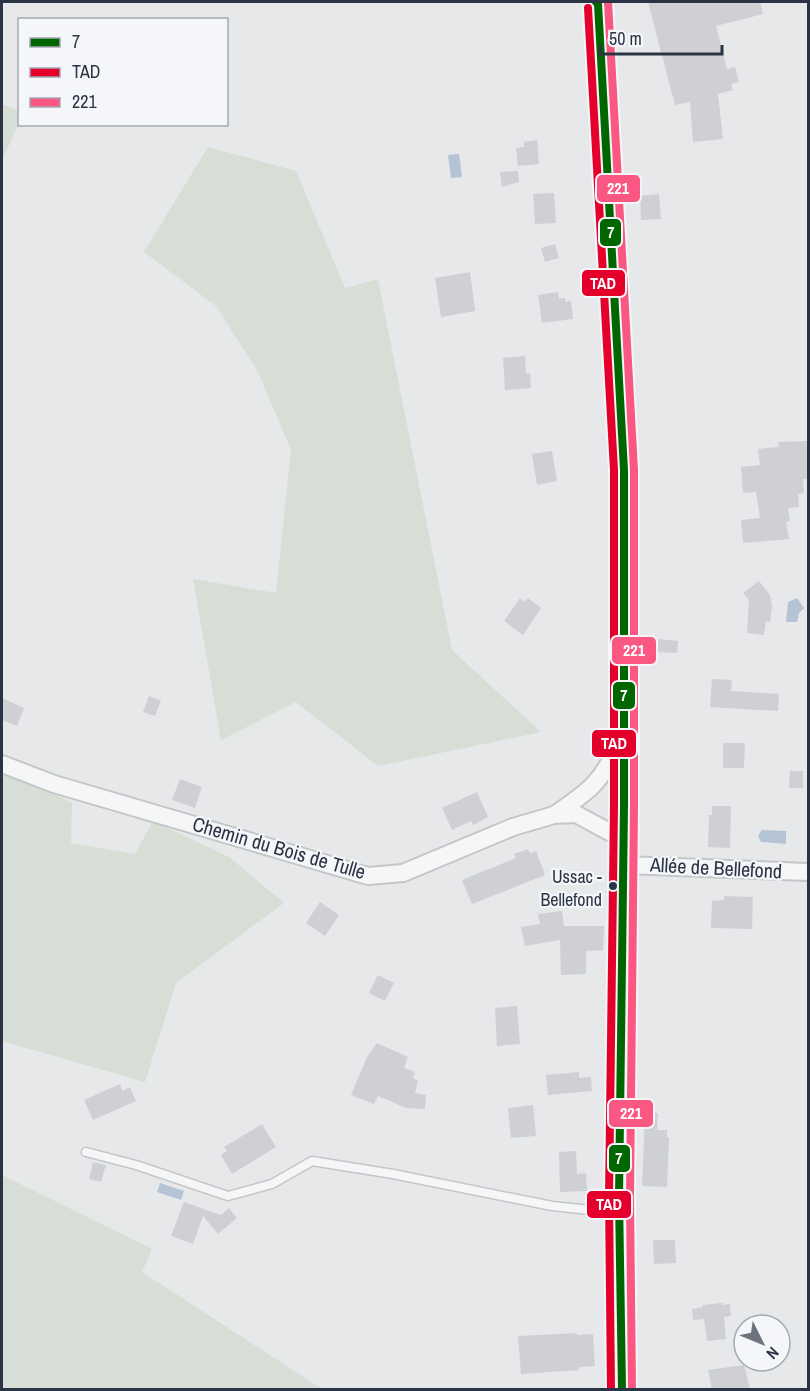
<svg xmlns="http://www.w3.org/2000/svg" width="810" height="1391" font-family="'Archivo Narrow',sans-serif">
<style>
.green{fill:#d6ded6}
.water{fill:#b4c4d5}
.building{fill:#ced0d3}
.lines{fill:none;stroke-linecap:round;stroke-linejoin:round}
.lane-casing{stroke:#c4c6c8;stroke-width:11}
.street-casing{stroke:#c4c6c8;stroke-width:20}
.secondary-casing{stroke:#c4c6c8;stroke-width:27}
.lane{stroke:#f5f6f7;stroke-width:8}
.street{stroke:#f5f6f7;stroke-width:16}
.secondary{stroke:#f8f8f8;stroke-width:24}
.bus-1-casing{stroke:#f4f6f9;stroke-width:12}
.bus-2-casing{stroke:#f4f6f9;stroke-width:12}
.bus-3-casing{stroke:#f4f6f9;stroke-width:12}
.bus-1{stroke:#060;stroke-width:8}
.bus-2{stroke:#e4002b;stroke-width:8}
.bus-3{stroke:#fa5882;stroke-width:8}
.bus-dot{fill:#2b3445;stroke:#f4f6f9;stroke-width:2}
.labels{text-anchor:middle;stroke-width:4.5;stroke-linejoin:round;paint-order:stroke}
.bus-label{font-size:18px;fill:#2b3445;stroke:#f4f6f9;text-anchor:end}
.street-label{font-size:20px;fill:#2b3445;stroke:#f4f6f9}
.line-badge{stroke:#f4f6f9;stroke-width:2}
.badge-label{font-size:16px;text-anchor:middle;font-weight:bold;fill:#fff}
</style>
<rect width="100%" height="100%" fill="#e6e8ea"/>
<g class="green">
<polygon points="2,104 19,111 19,122 2,161"/>
<polygon points="208,147 296,171 345,288 378,279 452,650 541,732 378,766 296,702 221,740 193,579 276,593 291,450 258,372 216,306 144,252"/>
<polygon points="2,769 72,803 71,843 135,854 153,821 229,857 284,903 176,983 145,1082 2,1041"/>
<polygon points="2,1175 152,1249 142,1272 322,1389 2,1389"/>
</g>
<g class="water">
<polygon points="459,154 462,177 451,178 448,155"/>
<polygon points="797,598 804,608 799,613 797,622 786,622 788,602"/>
<polygon points="762,830 786,831 786,844 761,842 758,836"/>
<polygon points="160,1183 184,1191 181,1200 157,1192"/>
</g>
<g class="building">
<polygon points="648,2 760,2 763,14 716,26 727,69 735,67 739,82 731,84 733,90 718,94 723,139 693,142 690,102 675,105"/>
<polygon points="537,140 539,164 518,166 516,148 524,147 524,142"/>
<polygon points="518,171 519,182 502,187 500,172"/>
<polygon points="554,193 556,223 535,224 533,194"/>
<polygon points="659,194 661,219 641,220 640,196"/>
<polygon points="555,244 559,258 545,262 541,248"/>
<polygon points="470,272 475,311 441,317 435,278"/>
<polygon points="558,292 559,299 565,298 565,302 571,301 573,319 542,323 538,295"/>
<polygon points="525,356 526,373 530,373 531,388 505,390 503,358"/>
<polygon points="808,441 808,479 803,479 804,493 798,494 799,507 788,508 790,521 786,522 789,539 743,543 741,520 760,518 756,492 743,493 741,467 760,465 758,449 779,447 778,442"/>
<polygon points="552,451 557,481 537,485 532,454"/>
<polygon points="759,581 770,595 772,606 770,622 766,621 764,635 747,633 749,600 743,593"/>
<polygon points="520,598 525,602 528,598 541,608 523,635 504,621"/>
<polygon points="658,639 678,641 677,653 657,652"/>
<polygon points="712,679 732,680 731,691 779,694 778,711 710,707"/>
<polygon points="149,696 161,701 155,716 143,712"/>
<polygon points="2,698 24,708 17,726 2,720"/>
<polygon points="723,743 745,743 744,768 723,768"/>
<polygon points="790,771 803,771 803,788 789,788"/>
<polygon points="180,779 202,787 195,808 172,800"/>
<polygon points="477,792 488,817 473,825 471,821 452,830 442,808"/>
<polygon points="712,806 731,806 730,848 708,847 709,815 712,815"/>
<polygon points="528,849 530,853 536,851 545,875 472,904 462,880 516,858 514,854"/>
<polygon points="724,896 753,897 752,929 711,928 712,901 724,900"/>
<polygon points="320,902 339,915 325,936 306,923"/>
<polygon points="562,911 564,926 604,926 603,950 586,951 586,974 561,975 560,940 525,946 521,927 540,924 538,914"/>
<polygon points="378,975 394,983 385,1001 369,993"/>
<polygon points="517,1006 520,1044 497,1046 495,1008"/>
<polygon points="377,1043 408,1057 404,1068 415,1072 413,1078 418,1080 415,1093 426,1095 425,1109 406,1108 378,1096 374,1104 351,1095 367,1057"/>
<polygon points="579,1072 579,1078 591,1077 592,1091 548,1095 546,1075"/>
<polygon points="120,1084 122,1091 130,1087 136,1101 93,1120 84,1100"/>
<polygon points="533,1105 536,1136 511,1138 508,1108"/>
<polygon points="645,1113 658,1113 657,1130 667,1130 667,1137 669,1137 667,1187 642,1186"/>
<polygon points="262,1124 276,1147 232,1174 221,1155 227,1151 224,1147"/>
<polygon points="576,1151 577,1174 586,1173 587,1191 560,1192 559,1152"/>
<polygon points="93,1162 106,1165 101,1182 89,1179"/>
<polygon points="184,1202 221,1215 229,1208 237,1218 218,1234 203,1216 193,1244 171,1236"/>
<polygon points="653,1240 675,1240 676,1263 654,1264"/>
<polygon points="722,1303 723,1305 730,1304 731,1316 724,1317 726,1339 707,1341 704,1319 693,1320 692,1309 703,1307 703,1305"/>
<polygon points="577,1333 577,1335 593,1334 595,1366 579,1367 579,1370 521,1374 518,1336"/>
<polygon points="744,1365 750,1389 712,1389 708,1370"/>
</g>
<g class="lines">
<defs>
<polyline id="lane" points="86,1152 136,1165 228,1196 272,1184 312,1161 393,1174 552,1206 619,1213"/>
<g id="street">
<polyline points="2,764 54,784 368,876 403,873 513,827 554,815 576,814 613,834 624,835"/>
<path d="M554,815C590,791 604,780 620,740"/>
<polyline points="623,865 808,872"/>
</g>
<polyline id="secondary" points="599,2 624,470 624,806 619,1197 622,1390"/>
</defs>
<use href="#lane" class="lane-casing"/>
<use href="#street" class="street-casing"/>
<use href="#secondary" class="secondary-casing"/>
<use href="#lane" class="lane"/>
<use href="#street" class="street"/>
<use href="#secondary" class="secondary"/>
<defs>
<polyline id="bus-1" points="596,2 598,4 624,470 624,806 619,1197 622,1390"/>
<polyline id="bus-2" points="588,8 614,470 614,806 609,1197 611,1390"/>
<polyline id="bus-3" points="608,2 634,470 634,806 630,1197 632,1390"/>
</defs>
<use href="#bus-1" class="bus-1-casing"/>
<use href="#bus-2" class="bus-2-casing"/>
<use href="#bus-3" class="bus-3-casing"/>
<use href="#bus-1" class="bus-1"/>
<use href="#bus-2" class="bus-2"/>
<use href="#bus-3" class="bus-3"/>
</g>
<circle class="bus-dot" cx="613" cy="886" r="5"/>
<g class="labels">
<g class="bus-label">
<text x="602" y="883">Ussac -<tspan x="602" dy="23">Bellefond</tspan></text>
</g>
<g class="street-label">
<text transform="translate(279 848) rotate(16)" y="7">Chemin du Bois de Tulle</text>
<text transform="translate(716 868) rotate(3)" y="7">Allée de Bellefond</text>
</g>
</g>
<g class="line-badge">
<rect x="596" y="174" width="45" height="29" rx="6" fill="#fa5882"/>
<rect x="599" y="218" width="23" height="29" rx="6" fill="#060"/>
<rect x="581" y="269" width="45" height="28" rx="6" fill="#e4002b"/>
<rect x="611" y="636" width="46" height="29" rx="6" fill="#fa5882"/>
<rect x="612" y="681" width="24" height="29" rx="6" fill="#060"/>
<rect x="591" y="729" width="46" height="29" rx="6" fill="#e4002b"/>
<rect x="608" y="1099" width="46" height="29" rx="6" fill="#fa5882"/>
<rect x="608" y="1144" width="23" height="29" rx="6" fill="#060"/>
<rect x="586" y="1190" width="46" height="29" rx="6" fill="#e4002b"/>
</g>
<g class="badge-label">
<text x="618" y="194">221</text>
<text x="611" y="238">7</text>
<text x="603" y="289">TAD</text>
<text x="634" y="656">221</text>
<text x="624" y="701">7</text>
<text x="614" y="749">TAD</text>
<text x="631" y="1119">221</text>
<text x="619" y="1164">7</text>
<text x="609" y="1210">TAD</text>
</g>
<rect width="810" height="1391" fill="none" stroke="#2b3445" stroke-width="6"/>
<rect x="18" y="18" width="210" height="108" fill="#f4f6f9" stroke="#a4a8b1" stroke-width="1.5"/>
<rect x="30" y="38" width="30" height="9" fill="#006600" stroke="#a4a8b1" stroke-width="1.5"/>
<text x="72" y="48" font-size="18" fill="#2b3445">7</text>
<rect x="30" y="68" width="30" height="9" fill="#e4002b" stroke="#a4a8b1" stroke-width="1.5"/>
<text x="72" y="78" font-size="18" fill="#2b3445">TAD</text>
<rect x="30" y="98" width="30" height="9" fill="#fa5882" stroke="#a4a8b1" stroke-width="1.5"/>
<text x="72" y="108" font-size="18" fill="#2b3445">221</text>
<g transform="translate(762 1343) rotate(133)"><circle r="28" fill="#f4f6f9" stroke="#a4a8b1" stroke-width="1.5"/>
<path d="M0-4.5L10 22L0 15L-10 22Z" fill="#6c737f"/>
<text y="-9" font-size="16" font-weight="bold" text-anchor="middle" fill="#2b3445">N</text>
</g>
<path d="M600 45v9h122v-9" fill="none" stroke="#2b3445" stroke-width="3"/>
<text x="609" y="45" font-size="18" fill="#2b3445" stroke="#f4f6f9" stroke-width="4.5" paint-order="stroke">50 m</text>
</svg>
